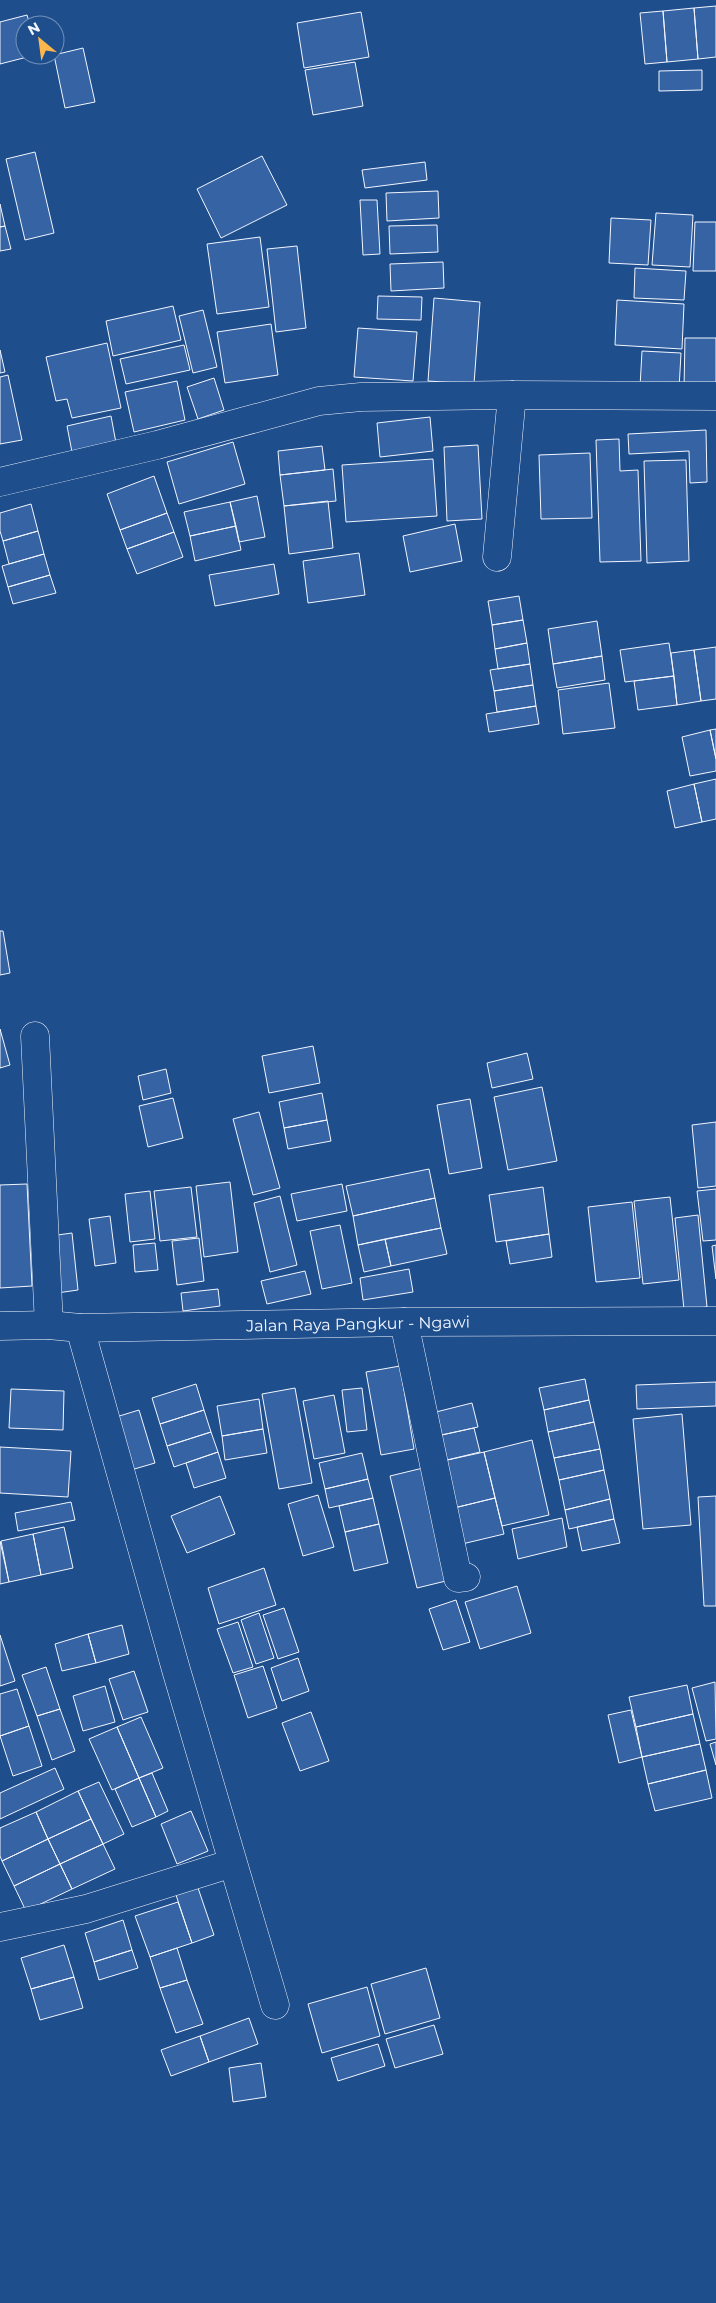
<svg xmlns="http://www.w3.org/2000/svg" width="716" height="2303" font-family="Montserrat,sans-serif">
  <rect width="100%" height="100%" fill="#1f4e8c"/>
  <path fill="#3563a3" stroke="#f2f6ff" d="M716,6V57L698,59L694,8Z
    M694,8L698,59L667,62L663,11Z
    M663,11L667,62L645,64L640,13Z
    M361,12L369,57L304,68L297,23Z
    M27,15L30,25H25V55H35L0,64V22Z
    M83,48L95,102L65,108L54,55Z
    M355,62L363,106L313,115L305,70Z
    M702,70V90L659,91V71Z
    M35,152L54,233L25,240L6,159Z
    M262,156L287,205L221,238L197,189Z
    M425,162L427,180L365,188L362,170Z
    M438,191L439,218L387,221L386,193Z
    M360,200H377L380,254L363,255Z
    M0,204L5,226L0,227Z
    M656,213L693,215L690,267L652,265Z
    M611,218L651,220L648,265L609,263Z
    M695,222H716V271H693Z
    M437,225L438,252L390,254L389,226Z
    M5,226L11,249L0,251V227Z
    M260,237L269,307L217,314L207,244Z
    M297,246L306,328L276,332L267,249Z
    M443,262L444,288L391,291L390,264Z
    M635,268L686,271L684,300L634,298Z
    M378,296L422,297L421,320L377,319Z
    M434,298L480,302L474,384L428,381Z
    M617,300L684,304L682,349L615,345Z
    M173,306L181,340L113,356L106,321Z
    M203,310L217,367L193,373L179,316Z
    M271,324L278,375L225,383L217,332Z
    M358,328L417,332L413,381L354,377Z
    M685,338H716V389H684Z
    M107,343L121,408L72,418L67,399L56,401L46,357Z
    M184,345L190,370L126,384L120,359Z
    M0,350L5,372L0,373Z
    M642,351L681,353L679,389L640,387Z
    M8,375L22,440L0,444V377Z
    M214,378L224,410L198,419L187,387Z
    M177,381L185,420L134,432L125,392Z
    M111,416L116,443L72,452L67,426Z
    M430,417L433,451L380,457L377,423Z
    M706,430L707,482L690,483L689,451L629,454L628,434Z
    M619,439L620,471L638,470L641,561L600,562L596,440Z
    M233,442L245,484L179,504L167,462Z
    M478,445L482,519L447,521L444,447Z
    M322,446L325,470L280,475L278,451Z
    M590,453L592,518L541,519L539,455Z
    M433,459L437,516L346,522L342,465Z
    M686,460L689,561L647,563L644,461Z
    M333,469L336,501L284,506L280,475Z
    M154,476L167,513L120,530L107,494Z
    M257,496L265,537L239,542L230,502Z
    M328,501L333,548L289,554L284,506Z
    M230,502L236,526L190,536L184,512Z
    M31,504L38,531L3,541L0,531V513Z
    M167,513L174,532L127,549L120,530Z
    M455,524L462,561L410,572L403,536Z
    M236,526L241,550L195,561L190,536Z
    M38,531L44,554L9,564L3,541Z
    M174,532L183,557L137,574L127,549Z
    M359,553L365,595L308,603L303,561Z
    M44,554L50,575L8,587L2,566Z
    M274,564L279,594L215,606L209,575Z
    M50,575L56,593L13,604L8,587Z
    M519,596L523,620L492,625L488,601Z
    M523,620L527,643L495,649L492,625Z
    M597,621L602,656L553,664L548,629Z
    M527,643L530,664L498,669L495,649Z
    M669,643L674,676L625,682L620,650Z
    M716,647V699L701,701L694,650Z
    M694,650L701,701L677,705L671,653Z
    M602,656L605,680L557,688L553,664Z
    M530,664L533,685L494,691L490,670Z
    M674,676L677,705L638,710L634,681Z
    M609,683L615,728L563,734L558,690Z
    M533,685L536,706L497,712L494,691Z
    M536,706L539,724L489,732L486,714Z
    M716,729V759L710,730Z
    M710,730L716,759V771L690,776L682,737Z
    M716,779V819L702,822L694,784Z
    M694,784L702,822L675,828L667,791Z
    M0,931H3L10,973L0,975Z
    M0,1029L10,1065L0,1068Z
    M313,1046L320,1083L269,1093L262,1056Z
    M527,1053L533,1079L492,1088L487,1063Z
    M166,1069L171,1093L143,1100L138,1076Z
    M542,1087L557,1161L508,1170L494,1097Z
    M322,1093L327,1120L284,1128L279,1102Z
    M173,1098L183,1138L148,1147L139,1106Z
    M470,1099L482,1168L449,1174L437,1105Z
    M259,1112L280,1188L253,1195L233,1119Z
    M327,1120L331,1141L288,1149L284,1128Z
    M716,1122V1186L698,1188L692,1125Z
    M429,1169L435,1198L353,1216L346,1186Z
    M230,1182L238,1252L204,1257L196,1186Z
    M27,1184L32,1286L0,1288V1185Z
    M342,1184L347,1211L297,1221L291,1194Z
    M191,1187L197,1237L160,1241L154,1191Z
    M543,1187L549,1234L496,1242L489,1195Z
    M716,1189V1240L703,1241L697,1191Z
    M150,1191L155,1239L130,1242L125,1194Z
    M280,1196L297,1265L270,1272L254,1203Z
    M670,1197L679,1280L643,1284L634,1201Z
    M435,1198L441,1228L358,1245L353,1216Z
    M632,1202L640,1278L596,1282L588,1207Z
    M698,1215L707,1307L684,1310L675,1218Z
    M110,1216L116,1263L95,1266L89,1219Z
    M340,1225L352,1283L322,1289L310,1231Z
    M441,1228L447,1254L391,1266L385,1239Z
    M72,1233L78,1290L57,1293L50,1236Z
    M549,1234L552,1257L510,1264L506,1241Z
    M199,1238L204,1281L177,1285L172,1241Z
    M385,1239L391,1266L364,1272L358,1245Z
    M155,1243L158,1270L135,1272L133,1245Z
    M716,1245V1279L712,1246Z
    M409,1269L413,1292L363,1300L360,1278Z
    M305,1271L311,1294L267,1304L261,1281Z
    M218,1289L220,1306L183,1311L181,1293Z
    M400,1366L414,1449L381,1455L366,1372Z
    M585,1379L589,1400L544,1410L539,1388Z
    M716,1382V1406L637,1409L636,1385Z
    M196,1384L204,1410L160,1424L152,1398Z
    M295,1388L312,1483L279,1489L262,1394Z
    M362,1388L367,1430L347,1432L342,1390Z
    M11,1389L64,1391L63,1430L9,1428Z
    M334,1395L345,1453L314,1459L303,1401Z
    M259,1399L263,1429L222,1436L217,1406Z
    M589,1400L594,1422L548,1432L544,1410Z
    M472,1403L478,1427L437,1436L432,1413Z
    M139,1410L155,1463L131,1470L116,1417Z
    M204,1410L211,1432L167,1446L160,1424Z
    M682,1414L691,1525L643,1529L633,1419Z
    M594,1422L600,1449L554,1458L548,1432Z
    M474,1428L480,1452L443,1461L437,1436Z
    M263,1429L267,1453L225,1460L222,1436Z
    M211,1432L218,1452L174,1467L167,1446Z
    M532,1440L549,1515L502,1526L484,1452Z
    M0,1447L71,1451L68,1497L0,1493Z
    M600,1449L604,1470L559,1480L554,1458Z
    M218,1452L226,1478L194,1488L186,1463Z
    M484,1452L495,1498L454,1508L443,1461Z
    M362,1453L368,1479L325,1489L319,1463Z
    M423,1468L450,1580L417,1588L390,1476Z
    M604,1470L610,1499L565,1510L559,1480Z
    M368,1479L373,1498L329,1508L325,1489Z
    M318,1495L334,1547L303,1556L288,1504Z
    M220,1496L235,1534L187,1553L171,1516Z
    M716,1496V1606H704L698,1497Z
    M373,1498L379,1524L345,1532L339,1506Z
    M495,1498L504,1534L462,1544L454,1508Z
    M610,1499L614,1519L569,1529L565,1510Z
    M71,1502L75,1520L18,1531L15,1513Z
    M562,1518L567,1547L518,1559L512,1529Z
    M614,1519L620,1543L582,1551L577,1527Z
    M379,1524L388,1563L354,1571L345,1532Z
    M64,1527L73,1568L41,1575L33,1534Z
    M33,1534L41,1575L9,1582L1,1541Z
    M0,1541L9,1582L0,1584Z
    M264,1568L276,1605L219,1624L208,1588Z
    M517,1586L531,1633L480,1649L465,1602Z
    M456,1600L470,1642L443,1650L429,1609Z
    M284,1608L299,1652L278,1659L263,1615Z
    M259,1613L274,1658L256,1664L241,1620Z
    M238,1622L253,1667L233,1673L217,1629Z
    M122,1625L129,1654L96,1663L88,1634Z
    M88,1634L96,1663L62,1671L55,1644Z
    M0,1635L15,1681L0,1686Z
    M298,1658L309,1691L282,1701L271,1668Z
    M263,1666L277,1708L248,1718L234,1675Z
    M46,1667L60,1709L37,1716L22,1675Z
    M134,1671L148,1712L123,1720L109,1679Z
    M715,1682L716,1739L706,1741L692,1688Z
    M687,1685L693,1714L636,1727L629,1697Z
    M105,1686L115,1722L83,1731L73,1696Z
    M17,1689L29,1726L0,1736V1694Z
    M60,1709L75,1751L52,1760L37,1716Z
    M631,1710L642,1757L619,1763L608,1715Z
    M311,1712L329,1761L300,1771L282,1723Z
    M693,1714L700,1744L642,1757L636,1727Z
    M141,1717L163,1768L139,1778L117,1727Z
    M29,1726L42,1766L13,1776L0,1736Z
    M117,1727L139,1778L112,1790L89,1739Z
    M716,1742V1765L710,1744Z
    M700,1744L706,1770L648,1784L642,1757Z
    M55,1768L64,1789L0,1819V1793Z
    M706,1770L712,1798L655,1811L648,1784Z
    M152,1773L168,1811L156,1817L139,1778Z
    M139,1778L156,1817L132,1827L115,1789Z
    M99,1782L124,1834L103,1844L78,1791Z
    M78,1791L91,1819L48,1839L36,1812Z
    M191,1811L208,1851L177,1864L161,1824Z
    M36,1812L48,1839L2,1861L0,1856V1828Z
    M91,1819L103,1844L60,1864L48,1839Z
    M48,1839L60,1864L14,1886L2,1861Z
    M103,1844L115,1869L72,1889L60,1864Z
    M60,1864L72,1889L26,1911L14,1886Z
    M196,1882L214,1935L192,1943L174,1889Z
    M178,1902L192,1943L150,1957L135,1916Z
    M123,1920L132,1950L94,1962L85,1933Z
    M64,1945L74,1977L31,1989L21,1958Z
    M177,1948L187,1980L160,1988L150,1957Z
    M132,1950L138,1968L99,1980L94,1962Z
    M426,1968L440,2018L385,2034L371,1984Z
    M74,1977L83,2008L40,2020L31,1989Z
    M187,1980L203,2024L176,2033L160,1988Z
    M367,1987L380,2036L322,2053L308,2004Z
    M249,2018L258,2044L209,2062L200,2036Z
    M434,2025L443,2054L395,2068L386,2039Z
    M200,2036L209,2062L171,2076L161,2050Z
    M378,2044L385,2066L338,2081L331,2058Z
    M261,2063L266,2097L233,2102L229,2068Z"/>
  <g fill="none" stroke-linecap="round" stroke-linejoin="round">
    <defs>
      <path id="minor" d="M0,482L157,445L319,401L361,397L512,395L716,396
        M497,557L512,395
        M35,1036L49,1325
        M404,1322L458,1578L466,1577
        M80,1328L177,1673L275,2005
        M0,1927L86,1909L233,1863"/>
      <path id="major" d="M0,1326L49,1325L80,1328L404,1322L716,1321"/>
    </defs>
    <use href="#minor" stroke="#f2f6ff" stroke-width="29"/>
    <use href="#major" stroke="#f2f6ff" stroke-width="29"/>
    <use href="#minor" stroke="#1f4e8c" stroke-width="28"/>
    <use href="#major" stroke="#1f4e8c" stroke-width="28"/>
  </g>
  <g text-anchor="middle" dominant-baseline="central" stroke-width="4" stroke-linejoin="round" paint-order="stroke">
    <g font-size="16" fill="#f2f6ff" stroke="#1f4e8c">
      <text transform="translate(358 1324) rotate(-1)">Jalan Raya Pangkur - Ngawi</text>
    </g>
  </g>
  <g transform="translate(40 40) rotate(331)"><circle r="24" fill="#1f4e8c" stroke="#7391ba"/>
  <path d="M0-4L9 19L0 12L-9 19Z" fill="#ffb74d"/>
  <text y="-8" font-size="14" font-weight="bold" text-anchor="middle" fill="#f2f6ff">N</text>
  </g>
</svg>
